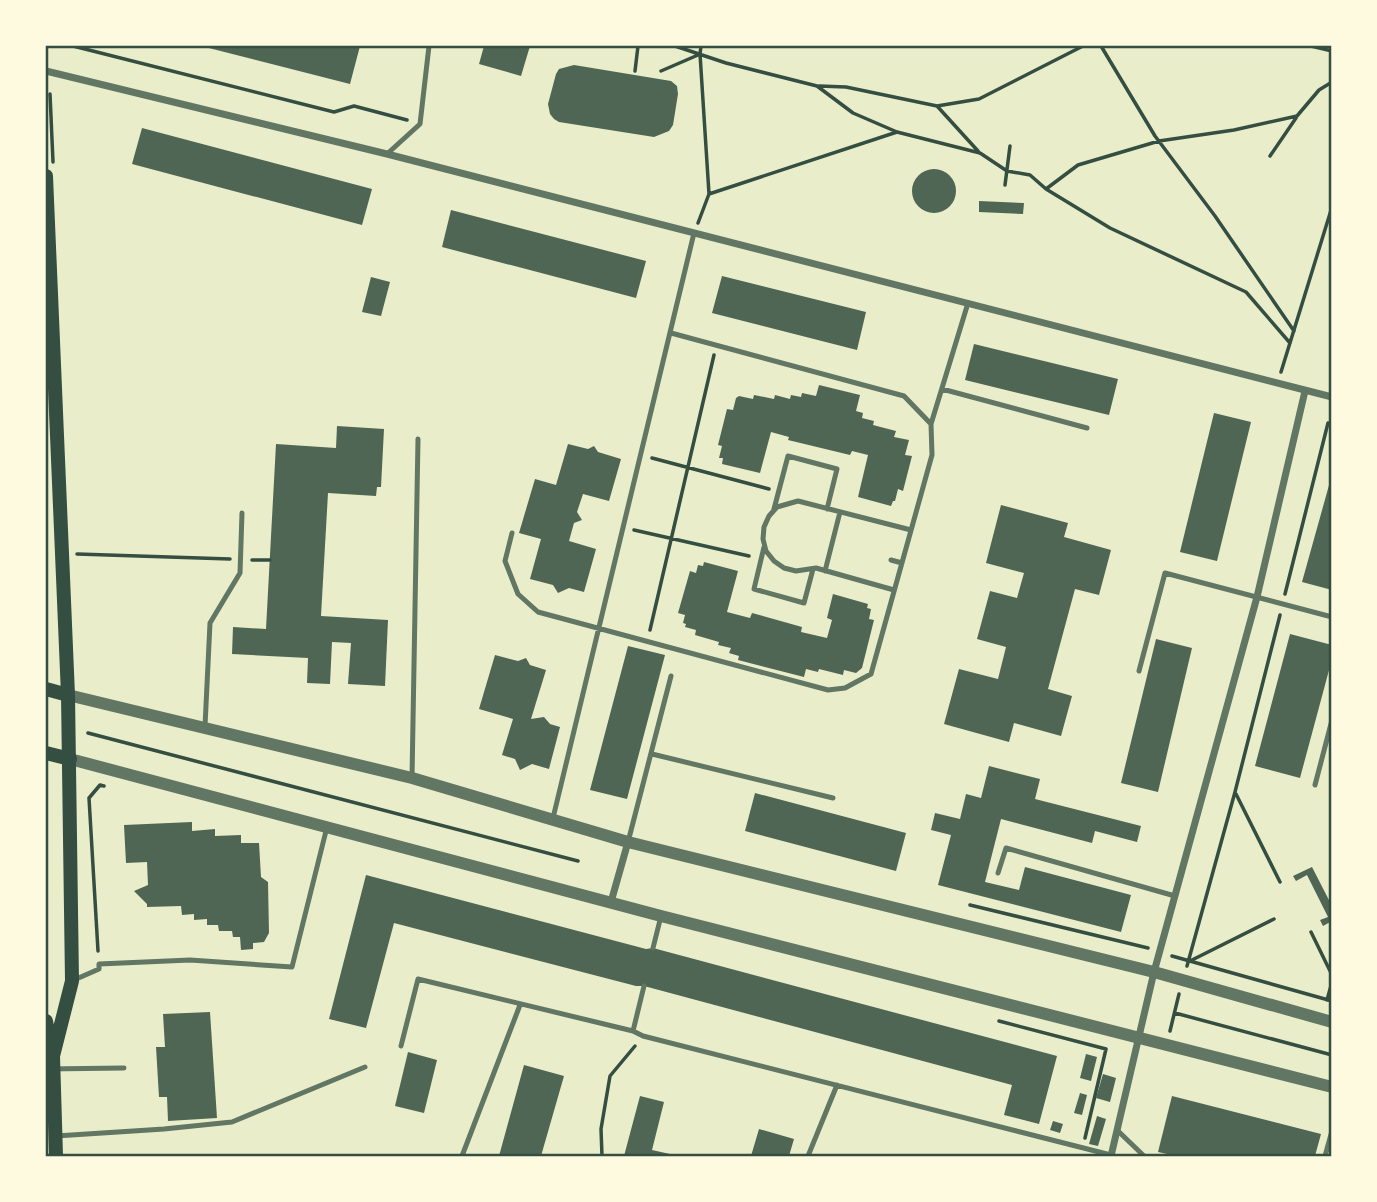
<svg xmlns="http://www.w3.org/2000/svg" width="1377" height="1202" font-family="Ubuntu,sans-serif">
  <rect width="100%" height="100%" fill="#e9edc9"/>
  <path fill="#4f6655" d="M201,46H360L350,84Z
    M484,46H530L521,76L479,64Z
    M574,65L671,81L677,86L678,94L673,125L669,131L654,137L559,122L554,119L550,114L548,104L556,74L559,69Z
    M142,128L372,189L362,225L132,164Z
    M912 191a22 22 0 1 1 44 0a22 22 0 1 1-44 0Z
    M979,201L1024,203L1023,214L979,212Z
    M451,210L646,261L636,298L442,247Z
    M722,276L866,312L857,350L712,313Z
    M371,277L390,282L381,316L362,312Z
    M974,344L1118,379L1109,415L965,380Z
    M819,385L860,395L856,411L863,413L862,418L874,421L873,425L896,431L894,437L909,440L905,455L912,456L903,491L898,489L895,501H893L891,506L858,497L868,455L852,451L850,455L788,440L789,437L771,432L760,473L722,464L723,458H719L722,446L718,445L727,409L733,410L736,398L739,396L753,399L754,395L774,399L775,395L790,399L791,395L801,397L802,393L816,396Z
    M1214,413L1251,422L1217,561L1180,552Z
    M337,426L384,429L381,487H377L376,496L328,493L321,616L388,620L385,686L348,684L351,643L332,642L330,684L307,683L308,658L232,654L233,627L266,629L276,444L336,448Z
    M568,444L588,449L594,446L598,452L621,459L609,501L583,494L577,512L582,520L574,523L569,541L596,549L584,592L569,588L558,593L553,585L530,579L541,539L519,533L535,479L556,485Z
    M1331,478H1332V590L1302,582Z
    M1001,505L1068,523L1064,537L1111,550L1099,595L1075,589L1048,689L1072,696L1061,736L1014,723L1009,742L944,724L959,669L998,679L1006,647L977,639L990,591L1017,598L1024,573L986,563Z
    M704,562L738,571L727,612L750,618L752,613L802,627L801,632L827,638L832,620L827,618L833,594L868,604L867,608L871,609L869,619L874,620L862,668L856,673L844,670L843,675L819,669L818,672L806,669L804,677L738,660L739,656L729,653L731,648L718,645L719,642L695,635L696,630L685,627L686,624L683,623L685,615L678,613L690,571L696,573L698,565L703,566Z
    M1290,634L1332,645V659L1300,778L1255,766Z
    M1156,639L1192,648L1158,792L1121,783Z
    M628,646L665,655L627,799L590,790Z
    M495,655L518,661L526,658L530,665L546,670L531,719L544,717L550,724L560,727L549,769L532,764L520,770L515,759L502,755L513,719L479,709Z
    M989,766L1040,779L1035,799L1141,826L1137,842L1095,831L1092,843L1001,819L985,882L1019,890L1025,867L1131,895L1121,932L938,885L951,835L931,830L935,813L960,819L966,794L981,798Z
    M755,793L906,833L896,871L745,831Z
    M192,822V831L215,829V836L241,835V843H259L261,877L268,882L269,933L264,942L253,943V949L241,950L240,937H233L232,931H219L218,925H207V919L194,920V914L182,915L181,906L147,907V904L134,891L148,885L147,862L126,863L124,825Z
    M1312,867L1332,906V921L1323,926L1320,920L1328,917L1307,875L1296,881L1293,876Z
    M366,875L646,949L653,948L1057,1056L1039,1124L1004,1115L1012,1085L644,986H636L394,923L366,1028L329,1019Z
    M210,1012L217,1118L168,1121L167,1097H159L156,1047H165L163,1014Z
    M408,1052L437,1060L424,1113L395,1106Z
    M1086,1054L1097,1057L1091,1081L1080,1078Z
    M524,1065L564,1076L541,1156H499Z
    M1103,1074L1116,1078L1110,1102L1096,1098Z
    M1080,1093L1087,1095L1082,1115L1074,1113Z
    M640,1096L664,1102L652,1150L670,1154L669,1156H624Z
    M1172,1096L1321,1134L1315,1156H1176L1158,1152Z
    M1097,1116L1106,1119L1098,1146L1089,1144Z
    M1053,1121L1063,1124L1060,1133L1050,1130Z
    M759,1129L794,1139L789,1156H751Z"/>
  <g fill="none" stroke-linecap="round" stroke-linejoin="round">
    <path stroke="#344e41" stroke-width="3.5" d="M73,46L334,112L354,106L407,120
      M675,46L726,63L817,86L853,113L897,132L980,153L1007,171L1030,175L1046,189L1110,228L1246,292L1290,343
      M1101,46L1155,136L1215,216L1294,331
      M1311,46L1332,51
      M635,71L638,46
      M661,71L698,55
      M819,86L846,87L937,106L978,151
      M50,94L53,162
      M937,106L979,99L1083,46
      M1270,156L1296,118
      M1005,185L1010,146
      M1046,189L1078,165L1159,141L1234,130L1297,116L1319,90L1332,82
      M709,194L897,132
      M698,223L709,194L700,54L701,46
      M1281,372L1332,207
      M652,458L769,489
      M634,530L749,556
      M77,554L230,559
      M252,560H270
      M1285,594L1328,423L1332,424
      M650,630L714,355
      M88,733L578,861
      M1236,794L1280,882
      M89,798L100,785L104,786
      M89,798L98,951
      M970,905L1148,948
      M1311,932L1332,975
      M1172,956L1332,1001
      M1190,961L1274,919
      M1187,966L1235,792L1280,615
      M1327,1000L1332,982
      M1175,1013L1332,1055
      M999,1021L1106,1049L1085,1138
      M1170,1031L1179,994
      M602,1156L601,1129L610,1076L635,1046"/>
    <path stroke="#617663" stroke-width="5" d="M387,154L420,124L429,46
      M942,389L1087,428
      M931,424L968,303
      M774,509L788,456L837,469L827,509
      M512,533L505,561L518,594L538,612L828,690L845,688L871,674L932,455L931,424L904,396L671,333
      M764,547L754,589L804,603L813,569
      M891,560L902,563
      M825,571L840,512
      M894,590L816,568L796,571L784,568L774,561L766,551L763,539L764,527L769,516L777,507L798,501L911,530
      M1139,671L1165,573L1332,617
      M205,726L210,623L240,573L242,513
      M652,754L833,798
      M412,778L418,439
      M1315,785L1332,720
      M553,818L694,233
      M628,842L671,676
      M998,873L1006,848L1175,896
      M653,948L661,916
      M74,980L99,969V964L190,960L292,967L327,827
      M633,1031L644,986
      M401,1046L418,979L633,1031L643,1036L1111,1155
      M46,1069L124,1068
      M1117,1130L1144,1156
      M56,1136L164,1129L232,1122L365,1067
      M462,1156L520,1005
      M808,1156L837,1085
      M1325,1156L1332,1131"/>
    <path stroke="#617663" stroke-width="7" d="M46,71L387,154L1332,397
      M611,902L628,842
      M1111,1156L1154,972L1257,597L1305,391"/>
    <path stroke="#617663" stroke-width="12" d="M68,695L412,778L628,842L1154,972L1332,1022
      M70,759L661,916L1332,1087"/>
    <path stroke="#344e41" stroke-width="14" d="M46,176L68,695L72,981L53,1056
      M46,689L68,695
      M46,753L70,759
      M46,1021L53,1056L56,1156"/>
  </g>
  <rect width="1377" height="1202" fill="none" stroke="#fefae0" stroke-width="94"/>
  <rect x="47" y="47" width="1283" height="1108" fill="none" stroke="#344e41" stroke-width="2.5"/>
</svg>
